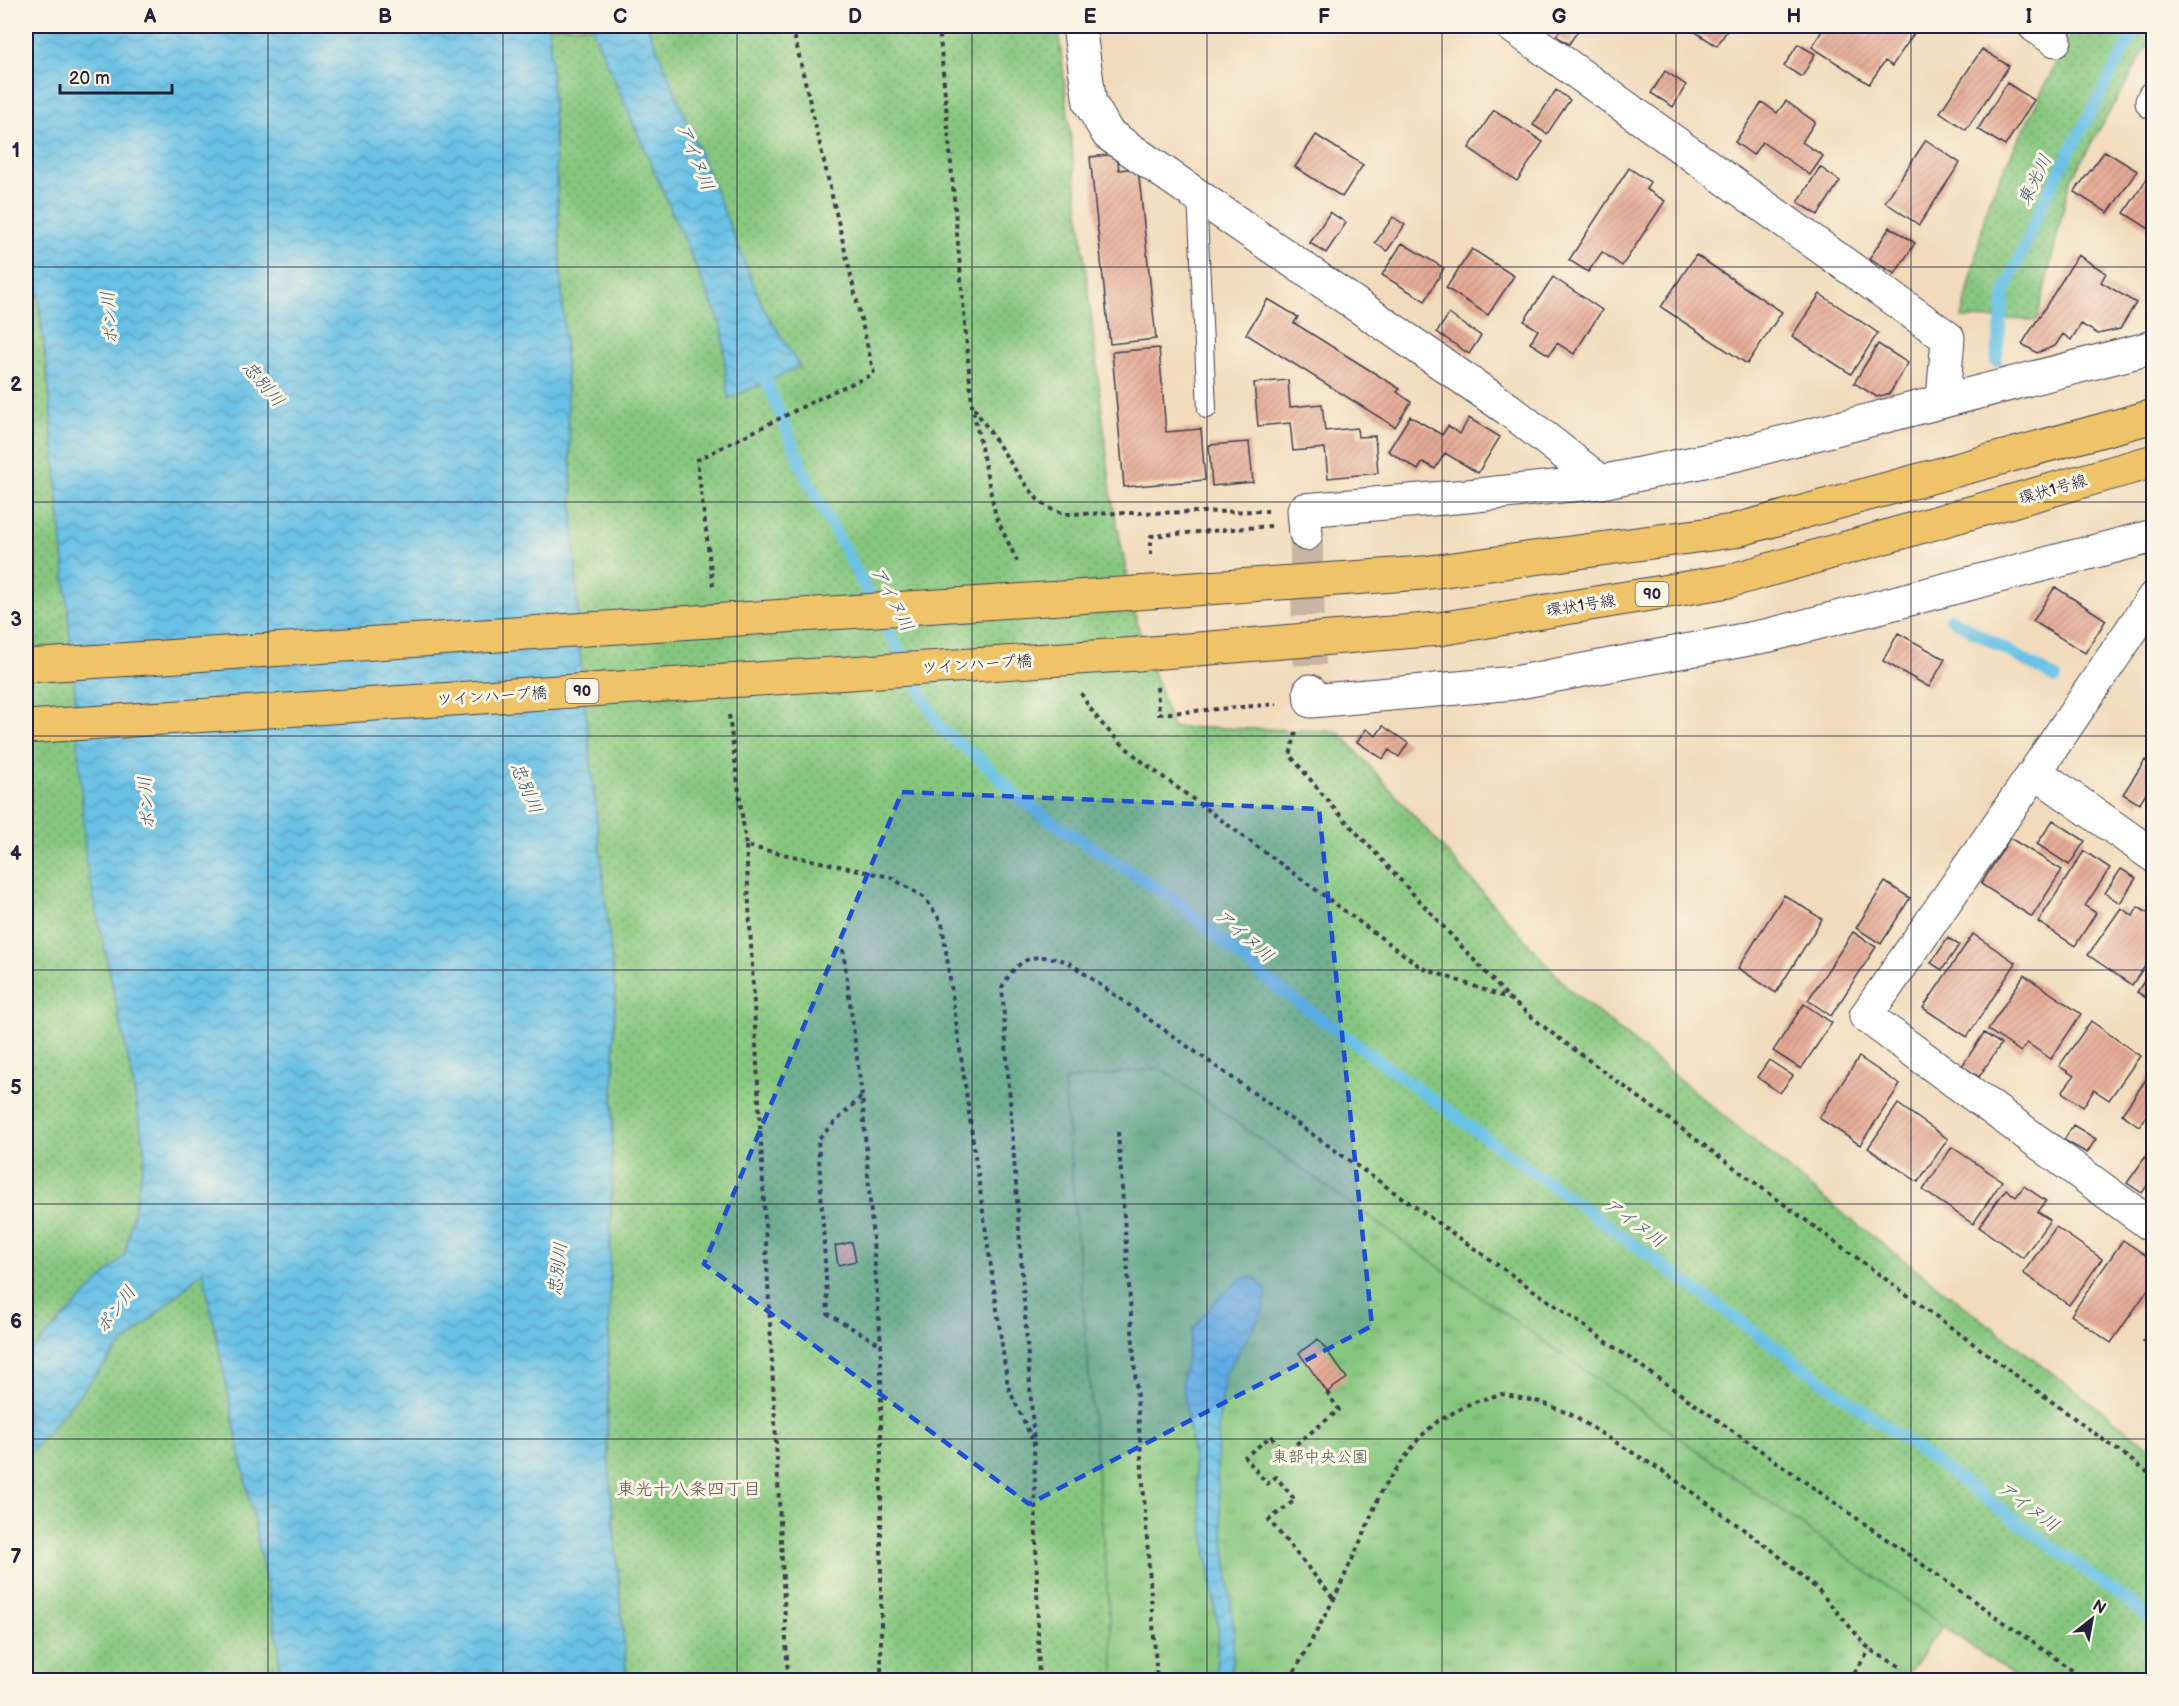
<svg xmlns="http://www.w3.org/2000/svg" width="2179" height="1706" font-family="'Balsamiq Sans','Klee One',sans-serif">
  <defs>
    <pattern id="grass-dots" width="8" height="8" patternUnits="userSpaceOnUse" patternTransform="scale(1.5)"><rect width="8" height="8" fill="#86c77f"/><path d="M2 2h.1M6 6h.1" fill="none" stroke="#6da169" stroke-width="1.8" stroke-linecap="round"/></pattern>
    <pattern id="park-tufts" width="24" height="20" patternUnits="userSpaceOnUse" patternTransform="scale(1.5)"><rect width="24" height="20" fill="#86c77f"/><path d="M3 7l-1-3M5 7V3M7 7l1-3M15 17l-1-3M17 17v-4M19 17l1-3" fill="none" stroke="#6da169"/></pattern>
    <pattern id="water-waves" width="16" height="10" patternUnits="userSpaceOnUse" patternTransform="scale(1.5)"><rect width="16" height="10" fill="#69c1e6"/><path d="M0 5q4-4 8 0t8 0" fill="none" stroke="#569cbc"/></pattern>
    <pattern id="building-hatch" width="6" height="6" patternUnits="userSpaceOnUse" patternTransform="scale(1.5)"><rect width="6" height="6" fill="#e4a994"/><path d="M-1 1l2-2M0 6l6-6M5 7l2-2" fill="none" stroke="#c39180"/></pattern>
  </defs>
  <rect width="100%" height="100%" fill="#fcf5e5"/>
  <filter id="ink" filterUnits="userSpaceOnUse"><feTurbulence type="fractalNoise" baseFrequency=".0167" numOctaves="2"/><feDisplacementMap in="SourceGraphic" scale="12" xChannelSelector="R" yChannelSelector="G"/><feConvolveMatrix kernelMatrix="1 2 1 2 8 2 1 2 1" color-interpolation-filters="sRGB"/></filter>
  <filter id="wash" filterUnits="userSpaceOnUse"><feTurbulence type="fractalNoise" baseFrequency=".008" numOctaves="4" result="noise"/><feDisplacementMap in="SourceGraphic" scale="24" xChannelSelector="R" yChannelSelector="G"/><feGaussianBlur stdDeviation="1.35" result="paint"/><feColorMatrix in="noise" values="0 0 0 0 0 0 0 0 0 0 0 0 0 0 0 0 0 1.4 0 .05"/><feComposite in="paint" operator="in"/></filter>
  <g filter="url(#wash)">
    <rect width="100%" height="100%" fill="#f1dbbc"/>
    <path fill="url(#grass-dots)" stroke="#54745d" stroke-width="1.5" d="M549,26H1058L1112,500L1137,623L1172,727L1338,731L1569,989L1837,1209L2153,1450V1680H2019L1160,1068L1064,1081L1115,1680H624L626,1669L607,1440L615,992L580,656Z
      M2074,26H2153V36L2070,181L2037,320L1962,318L1988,202Z
      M26,190L48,381L321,1680H26Z"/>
    <path fill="url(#park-tufts)" stroke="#54745d" stroke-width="1.5" d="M1160,1068L1943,1626L1903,1680H1115L1064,1081Z"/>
    <path fill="url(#water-waves)" stroke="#467290" stroke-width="1.5" d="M26,26H549L580,656L615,992L607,1440L626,1669L624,1680H279V1646L203,1271L115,1352L26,1458V1356L125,1255L145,1154L131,1073L86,863L75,693L48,381L26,190Z
      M591,26H648L763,307L800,367L728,399L722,327Z
      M1254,1277L1267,1292L1261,1315L1225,1374L1218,1429L1217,1477L1234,1630L1231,1680H1216L1218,1629L1182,1382L1192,1330L1218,1298L1241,1279Z"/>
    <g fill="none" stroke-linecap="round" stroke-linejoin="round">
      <path stroke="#69c1e6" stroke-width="12" d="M1996,361L2005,292L2045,198L2137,26
        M761,368L807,479L940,728L984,763L1017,796L1052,822L1174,899L1267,980L2154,1620
        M1950,618L2056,678"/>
    </g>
    <g id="blocks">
      <path fill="url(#building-hatch)" d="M1563,26H1581L1569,44L1556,36Z
        M1686,26H1730L1717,46Z
        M1825,26H1862L1859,31L1867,36L1874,26H1919L1892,66L1885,61L1869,84L1812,47Z
        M1798,44L1815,54L1802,77L1784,66Z
        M1982,49L2009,66L1966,130L1940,112Z
        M1665,71L1686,85L1673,107L1651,93Z
        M2007,83L2034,100L2005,146L1978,129Z
        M1556,90L1570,100L1547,134L1533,125Z
        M1786,101L1815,122L1802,142L1823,156L1810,175L1762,142L1753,155L1735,142L1762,102L1777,113Z
        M1494,110L1543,142L1517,181L1469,148Z
        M1316,135L1363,165L1342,197L1295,167Z
        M1926,140L1960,163L1919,225L1885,202Z
        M2105,151L2137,171L2108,213L2074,192Z
        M1117,154L1119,170L1138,168L1156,339L1110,344L1090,157Z
        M1820,167L1840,181L1818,215L1798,202Z
        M1629,168L1650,182L1646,189L1665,201L1622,266L1602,252L1588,272L1569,260Z
        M2154,168V232L2124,213Z
        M1330,212L1346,223L1326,253L1310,243Z
        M1393,217L1405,225L1387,251L1375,243Z
        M1890,227L1915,243L1895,274L1869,259Z
        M1402,243L1444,268L1425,301L1382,275Z
        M1472,249L1514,276L1488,315L1446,288Z
        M1696,255L1782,312L1747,364L1661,307Z
        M2078,255L2106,273L2101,282L2136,303L2120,329L2098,334L2081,324L2071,340L2063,334L2055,346L2037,353L2022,344Z
        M1553,277L1602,310L1574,354L1557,343L1549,355L1530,343L1538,330L1524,321Z
        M1820,294L1878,333L1851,374L1792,336Z
        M1268,299L1298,317L1294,323L1400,389L1397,392L1411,402L1395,427L1246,334Z
        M1449,314L1481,336L1469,354L1437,332Z
        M1878,344L1908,363L1890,393L1877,397L1854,383Z
        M1159,348L1166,432L1201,429L1205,480L1124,487L1112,352Z
        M1288,380L1290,407L1322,404L1325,431L1357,428L1358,437L1375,436L1378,473L1328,478L1325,448L1293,451L1290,423L1258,426L1254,383Z
        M1410,416L1442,435L1448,426L1460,434L1469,418L1500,437L1478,473L1445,453L1435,469L1423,462L1418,470L1388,451Z
        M1249,442L1253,482L1212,486L1209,445Z
        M2055,587L2106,620L2085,653L2033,621Z
        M1898,633L1945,659L1929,687L1883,661Z
        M1383,726L1408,743L1399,757L1389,750L1383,759L1357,742L1366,729L1376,736Z
        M2145,760L2154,765V780L2139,804L2123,794Z
        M2053,820L2085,841L2069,865L2037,844Z
        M2010,838L2062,870L2032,917L1981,884Z
        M2084,851L2110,868L2085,906L2096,913L2075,946L2038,922Z
        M2121,869L2136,878L2120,903L2105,893Z
        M1885,882L1910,898L1881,944L1856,928Z
        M1784,895L1822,919L1776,993L1738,968Z
        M2138,907L2154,917V953L2132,985L2088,955L2121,908L2133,916Z
        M1853,932L1876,947L1831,1016L1808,1000Z
        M1973,934L2016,963L1967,1037L1923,1008Z
        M1948,938L1959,945L1942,970L1931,963Z
        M2154,966V1003L2137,992Z
        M2024,975L2081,1014L2051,1059L2027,1043L2021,1052L1988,1030Z
        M1804,1004L1832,1023L1801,1069L1773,1051Z
        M2091,1021L2140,1056L2109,1100L2094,1090L2083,1107L2062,1092L2074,1076L2059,1066Z
        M1984,1033L2001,1044L1979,1077L1962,1066Z
        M1859,1057L1900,1085L1860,1145L1819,1118Z
        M1769,1060L1793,1076L1780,1093L1757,1077Z
        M2154,1068V1116L2148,1113L2139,1126L2122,1114Z
        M1898,1104L1948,1139L1918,1182L1868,1148Z
        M2073,1125L2096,1139L2087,1153L2064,1140Z
        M1952,1147L2002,1181L1973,1224L1923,1190Z
        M2151,1149L2154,1150V1176L2142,1193L2127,1183Z
        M2024,1186L2046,1201L2038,1212L2050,1220L2023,1258L1979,1227L2006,1189L2016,1197Z
        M2056,1227L2102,1259L2069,1305L2023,1273Z
        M2123,1240L2154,1261V1281L2111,1343L2071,1315Z
        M852,1242L856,1261L838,1265L835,1246Z
        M2154,1325V1348L2143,1341Z
        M1318,1339L1347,1378L1327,1392L1299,1353Z"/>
    </g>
  </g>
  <g filter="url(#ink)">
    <use href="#blocks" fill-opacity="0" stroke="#413e4e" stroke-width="1.5"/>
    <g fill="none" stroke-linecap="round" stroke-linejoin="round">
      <path stroke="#c8b6a2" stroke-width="33" stroke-dasharray="33 16" stroke-linecap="butt" d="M1306,534L1310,691"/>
      <defs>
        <path id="service" d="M1197,195L1207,409"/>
        <path id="minor" d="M1079,26L1090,103L1108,134L1508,409L1601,482
          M1512,26L1948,338L1944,387L1956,398
          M2035,26L2055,40
          M2154,97L2152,102L2154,103
          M1306,534L1304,510L1467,496L1601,482L1738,454L2154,347
          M2154,597L2035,772L1866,1016L2154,1227
          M1310,691L1311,701L1514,683L1770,635L2154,536
          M2035,772L2154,856"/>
        <path id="primary" d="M1136,593L1423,573L1733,531L2154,416
          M1138,654L1439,629L1729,581L2154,461"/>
      </defs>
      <use href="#service" stroke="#413e4e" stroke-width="20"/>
      <use href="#minor" stroke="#413e4e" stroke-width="35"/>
      <use href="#primary" stroke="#413e4e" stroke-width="35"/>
      <path stroke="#413e4e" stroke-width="4" stroke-dasharray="4.5 4.5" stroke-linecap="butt" d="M939,26L972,405L996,517L1019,565
        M974,408L1018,474L1038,500L1051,509L1065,514L1268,511
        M1151,555V536L1271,526
        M713,586L697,460L832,392L874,374L792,26
        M1157,687L1159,714L1277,704
        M1081,693C1096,722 1119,742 1144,763L1422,968L1510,999
        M729,715L746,846L890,877L925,898L942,923L1008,1387L1032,1439
        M1296,732L1290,755L1333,807L1510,999L1549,1031L2154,1477
        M746,846L788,1680
        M843,949L862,1096L881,1345V1680
        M861,1097L818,1139L828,1314L881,1345
        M1118,1132L1157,1680
        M1327,1392L1339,1410L1285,1453L1271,1436L1245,1457L1267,1484L1276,1477L1295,1500L1269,1520L1334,1599
        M1039,1680L1034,1443L1002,987C1019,956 1035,952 1068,962L2086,1680
        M1290,1680L1334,1599L1362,1538L1382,1489L1420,1437L1438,1421L1471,1403L1501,1394L1540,1402L1570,1414L1664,1472L1772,1550L1819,1591L1870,1650L1901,1667
        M1849,1680L1870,1650"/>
      <use href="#service" stroke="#fff" stroke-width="18"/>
      <use href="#minor" stroke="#fff" stroke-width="33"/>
      <use href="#primary" stroke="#efc469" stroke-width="33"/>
      <defs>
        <path id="primary-bridge" d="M26,666L1136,593
          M26,727L1138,654"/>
      </defs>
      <use href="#primary-bridge" stroke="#413e4e" stroke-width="35" stroke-linecap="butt"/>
      <use href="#primary-bridge" stroke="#efc469" stroke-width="33"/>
    </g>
  </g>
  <path fill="#1d4ed8" fill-opacity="0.2" stroke="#1d4ed8" stroke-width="4.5" stroke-dasharray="12 8" stroke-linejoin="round" d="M902,792L1319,809L1372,1326L1029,1504L704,1264Z"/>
  <path fill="none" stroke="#22223b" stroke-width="1.5" stroke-opacity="0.55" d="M268,26V1680M503,26V1680M737,26V1680M972,26V1680M1207,26V1680M1442,26V1680M1676,26V1680M1911,26V1680M26,267H2154M26,502H2154M26,736H2154M26,970H2154M26,1204H2154M26,1439H2154"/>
  <g text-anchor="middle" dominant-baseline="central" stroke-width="6" stroke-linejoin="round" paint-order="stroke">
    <g fill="#fcf5e5" stroke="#63616e" stroke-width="1.5">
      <rect x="1635.5" y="582" width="33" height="24" rx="4.5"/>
      <rect x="565.5" y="679" width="33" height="24" rx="4.5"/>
    </g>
    <g font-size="15" font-weight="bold" fill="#22223b">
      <text x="1652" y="594">90</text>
      <text x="582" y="691">90</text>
    </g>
    <g font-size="16" fill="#22223b" stroke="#fcf5e5">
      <text transform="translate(2053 490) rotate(-16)">環状1号線</text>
      <text transform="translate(1581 606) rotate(-9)">環状1号線</text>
      <text transform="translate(977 665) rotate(-4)">ツインハープ橋</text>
      <text transform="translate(492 697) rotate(-4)">ツインハープ橋</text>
    </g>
    <g font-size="16" fill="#455c53" stroke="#fcf5e5">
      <text x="1320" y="1457">東部中央公園</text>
    </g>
    <g font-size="18" font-style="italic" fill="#3b5a77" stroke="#fcf5e5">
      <text transform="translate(695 157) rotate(68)">アイヌ川</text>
      <text transform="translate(2035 180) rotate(-64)">東光川</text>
      <text transform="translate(110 318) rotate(-94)">ポン川</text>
      <text transform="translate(263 384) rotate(49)">忠別川</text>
      <text transform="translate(892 599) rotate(62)">アイヌ川</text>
      <text transform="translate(526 788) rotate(67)">忠別川</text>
      <text transform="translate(147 803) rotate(-94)">ポン川</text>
      <text transform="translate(1244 936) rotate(41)">アイヌ川</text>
      <text transform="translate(1634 1223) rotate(36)">アイヌ川</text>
      <text transform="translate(558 1269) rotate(-83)">忠別川</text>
      <text transform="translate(116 1310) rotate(-53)">ポン川</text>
      <text transform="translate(2028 1507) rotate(36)">アイヌ川</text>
    </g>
    <g font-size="18" fill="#66515a" stroke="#fcf5e5">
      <text x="689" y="1489">東光十八条四丁目</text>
    </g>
  </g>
  <rect width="2179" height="1706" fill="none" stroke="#fcf5e5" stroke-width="66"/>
  <g transform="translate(2092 1619) rotate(31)" stroke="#fcf5e5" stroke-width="4.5" paint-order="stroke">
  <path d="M0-4.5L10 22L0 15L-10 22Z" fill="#22223b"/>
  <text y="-9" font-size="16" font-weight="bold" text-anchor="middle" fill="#22223b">N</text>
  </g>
  <path d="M60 84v9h112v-9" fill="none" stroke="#22223b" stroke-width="3"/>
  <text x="69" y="84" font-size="18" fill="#22223b" stroke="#fcf5e5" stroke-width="4.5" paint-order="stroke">20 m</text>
  <rect x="33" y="33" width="2113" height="1640" fill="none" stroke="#22223b" stroke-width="2"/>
  <g font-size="20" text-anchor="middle" font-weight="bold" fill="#22223b">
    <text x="150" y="23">A</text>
    <text x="385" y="23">B</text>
    <text x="620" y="23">C</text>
    <text x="855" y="23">D</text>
    <text x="1090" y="23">E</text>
    <text x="1324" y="23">F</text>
    <text x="1559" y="23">G</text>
    <text x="1794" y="23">H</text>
    <text x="2029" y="23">I</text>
    <text x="16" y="157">1</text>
    <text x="16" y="391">2</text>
    <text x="16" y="626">3</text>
    <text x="16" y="860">4</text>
    <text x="16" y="1094">5</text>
    <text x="16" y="1328">6</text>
    <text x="16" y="1563">7</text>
  </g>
</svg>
